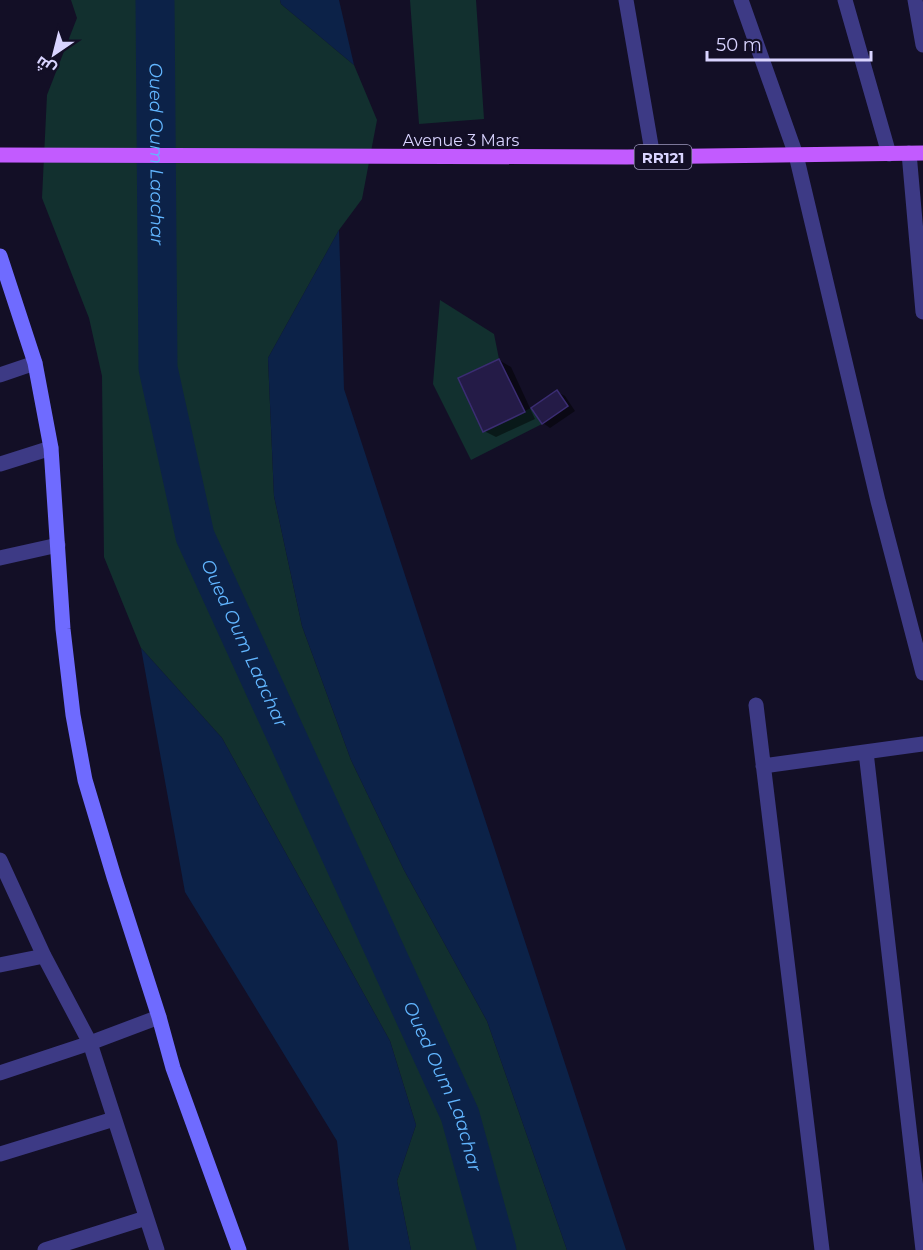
<svg xmlns="http://www.w3.org/2000/svg" width="923" height="1250" font-family="Montserrat,Cairo,sans-serif">
  <rect width="100%" height="100%" fill="#130f26"/>
  <path fill="#12302f" d="M71,0H280L281,4L354,65L377,120L362,199L339,230L268,358L274,496L302,626L351,760L404,870L487,1021L567,1250H411L397,1181L416,1125L390,1041L222,738L141,648L104,557L102,376L89,318L42,198L47,95L77,18Z
    M410,0H476L484,119L419,124Z
    M440,300L494,334L499,359L458,378L483,431L531,408L542,424L471,460L433,384Z"/>
  <path fill="#0c2248" d="M280,0H339L354,65L281,4Z
    M339,230L344,389L626,1250H567L487,1021L404,870L351,760L302,626L274,496L268,358Z
    M141,648L222,738L390,1041L416,1125L397,1181L411,1250H349L337,1141L185,892Z"/>
  <path fill="#0007" d="M499,360L511,367L535,419L496,437L484,431Z
    M557,392L565,396L575,411L550,428L543,423Z"/>
  <g fill="none" stroke-linecap="round" stroke-linejoin="round">
    <path stroke="#0c2248" stroke-width="39" id="s1" d="M155,0L158,368L195,536L460,1115L497,1250"/>
  </g>
  <path fill="#241b47" stroke="#3b2d73" stroke-width="1.5" d="M499,359L525,412L483,432L458,378Z
    M557,390L568,406L542,424L531,408Z"/>
  <g fill="none" stroke-linecap="round" stroke-linejoin="round">
    <path stroke="#3d3a85" stroke-width="15" d="M626,0L653,157
      M741,0L796,155L878,501L923,673
      M845,0L889,154
      M915,0L923,45
      M909,153L923,312
      M0,375L35,363
      M0,464L51,448
      M0,558L58,545
      M756,705L822,1250
      M866,752L923,1250
      M763,766L923,744
      M0,860L44,956L90,1043L157,1250
      M0,965L44,956
      M0,1073L90,1043L159,1017
      M0,1154L114,1119
      M45,1250L146,1218"/>
    <path stroke="#6f6bff" stroke-width="15" d="M0,256L35,363L51,448L63,629L73,715L85,780L114,877L159,1017L173,1068L239,1250"/>
    <path stroke="#c25bff" stroke-width="15" d="M0,155L627,157L923,153"/>
  </g>
  <g text-anchor="middle" dominant-baseline="central" stroke-width="4.5" stroke-linejoin="round" paint-order="stroke">
    <rect fill="#130f26" stroke="#9e99be" stroke-width="1.5" x="634.5" y="145" width="57" height="24" rx="4.5"/>
    <g font-size="15" font-weight="bold" fill="#d9d4ff">
      <text x="663" y="157">RR121</text>
    </g>
    <g font-size="16" fill="#d9d4ff" stroke="#130f26">
      <text x="461" y="140">Avenue 3 Mars</text>
    </g>
    <g font-size="18" font-style="italic" fill="#62b6ff" stroke="#130f26">
      <text stroke="none"><textPath href="#s1" startOffset="154">Oued Oum Laachar</textPath></text>
      <text stroke="none"><textPath href="#s1" startOffset="658">Oued Oum Laachar</textPath></text>
      <text stroke="none"><textPath href="#s1" startOffset="1144">Oued Oum Laachar</textPath></text>
    </g>
  </g>
  <g transform="translate(54 54) rotate(215)" stroke="#130f26" stroke-width="4.5" paint-order="stroke">
  <path d="M0-4.5L10 22L0 15L-10 22Z" fill="#d9d4ff"/>
  <text y="-9" font-size="16" font-weight="bold" text-anchor="middle" fill="#d9d4ff">ش</text>
  </g>
  <path d="M707 51v9h164v-9" fill="none" stroke="#d9d4ff" stroke-width="3"/>
  <text x="716" y="51" font-size="18" fill="#d9d4ff" stroke="#130f26" stroke-width="4.5" paint-order="stroke">50 m</text>
</svg>
